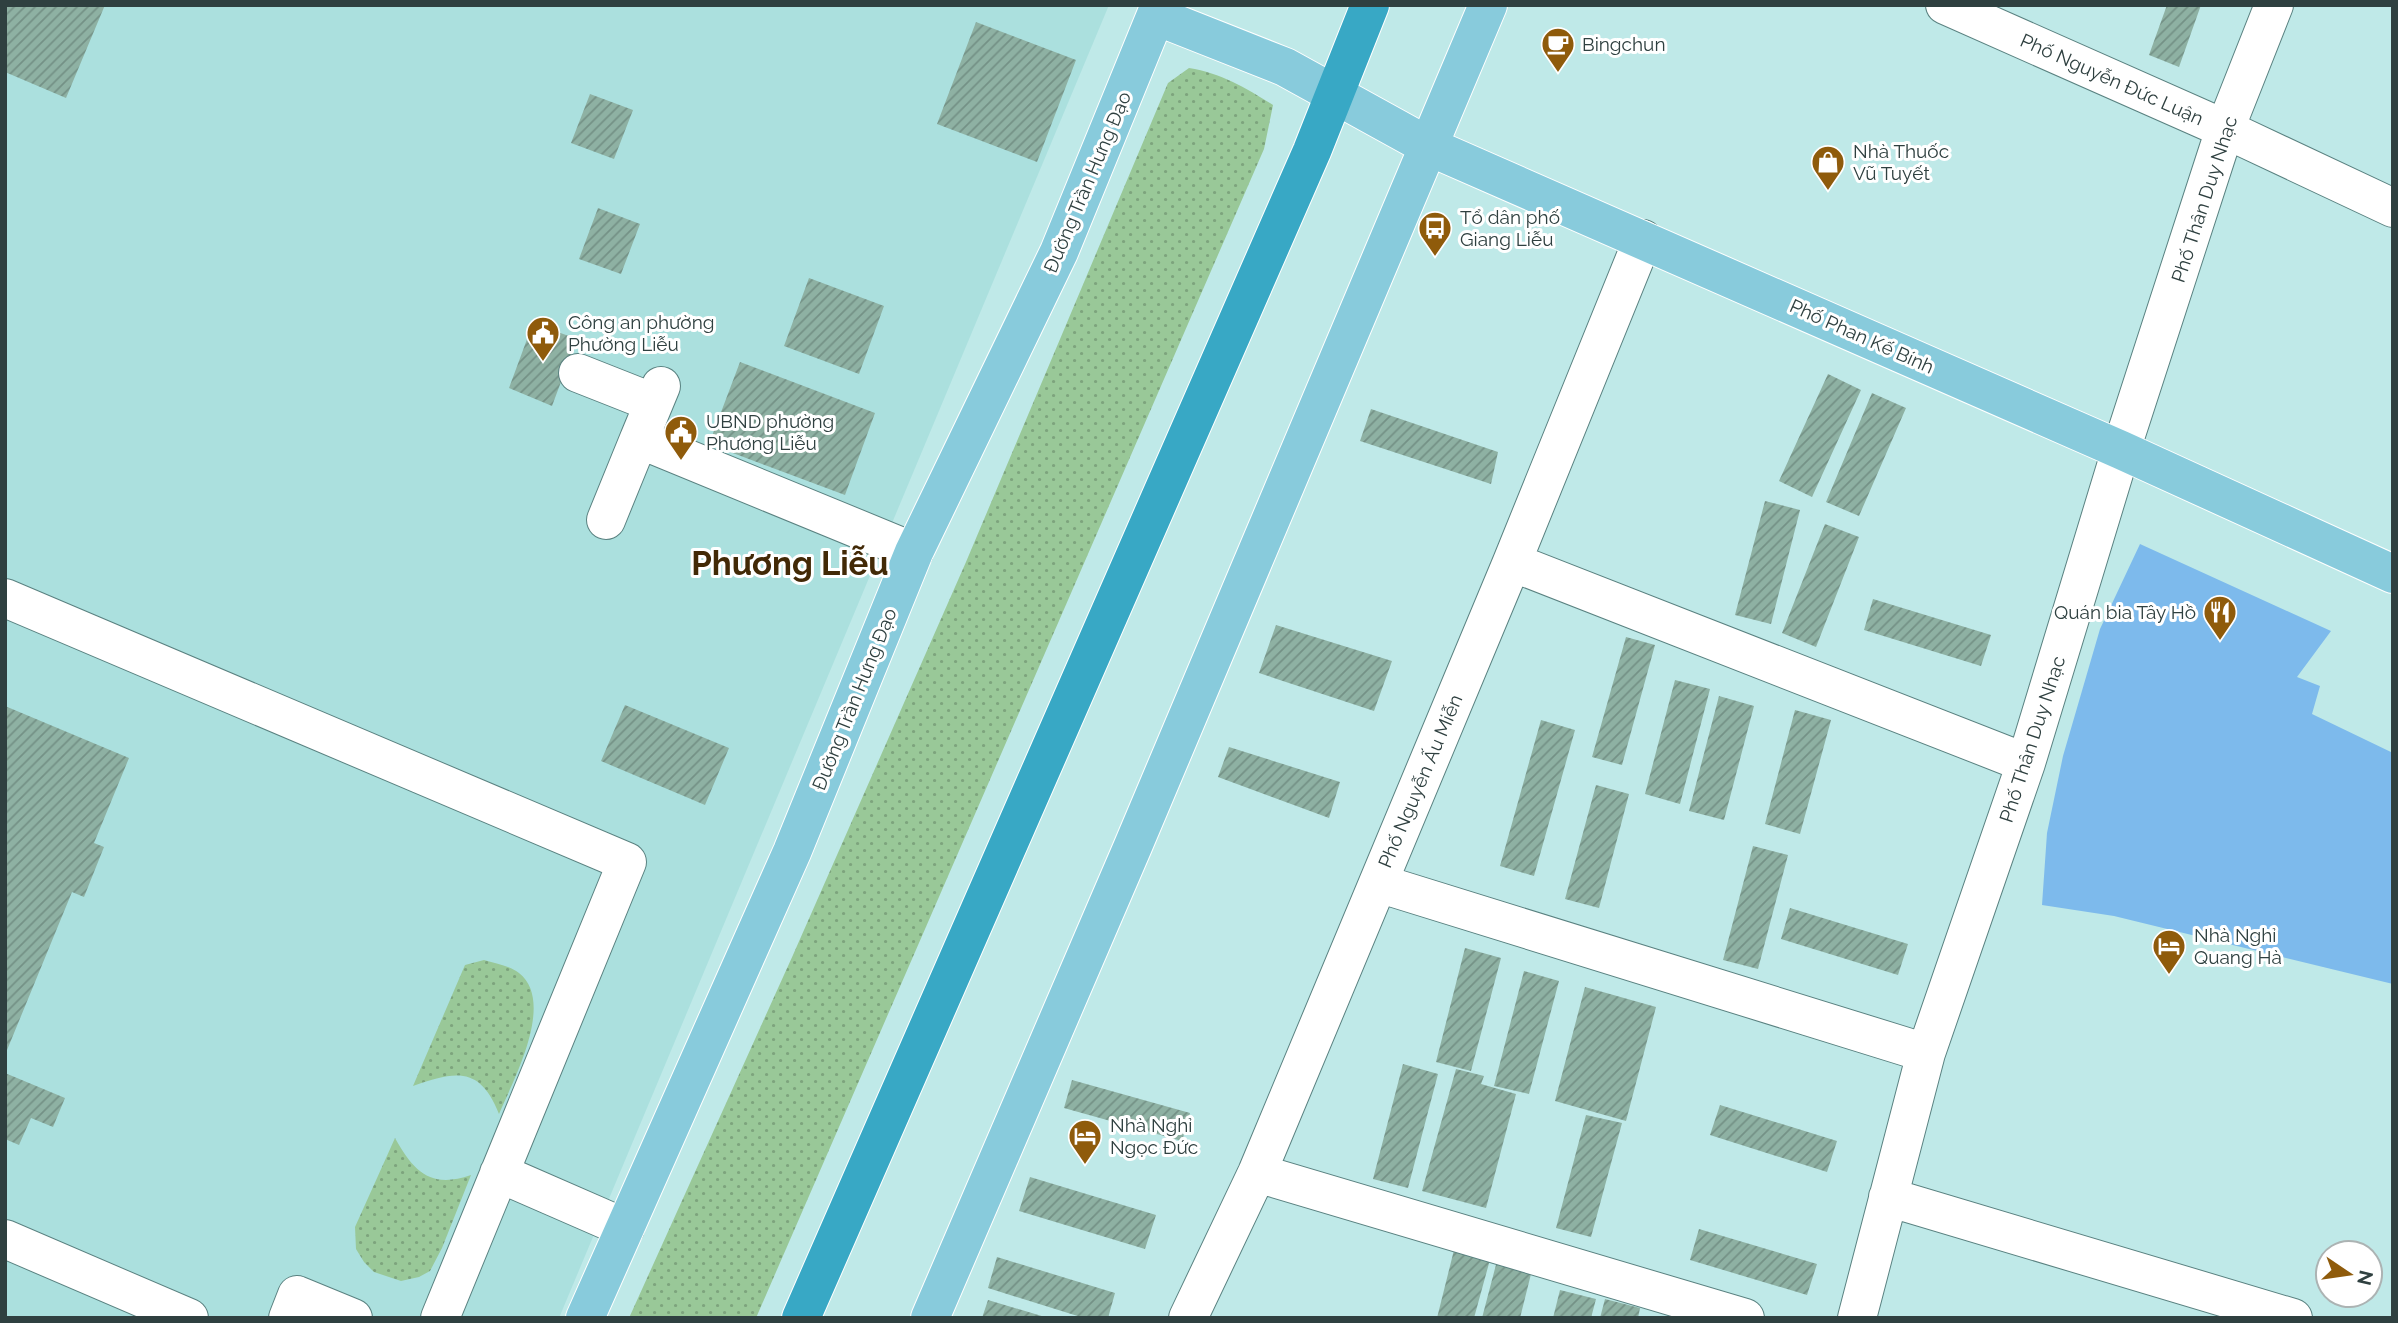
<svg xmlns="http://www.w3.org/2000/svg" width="2398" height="1323" font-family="Raleway,sans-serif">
  <defs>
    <pattern id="grass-dots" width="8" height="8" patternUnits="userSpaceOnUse" patternTransform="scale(1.75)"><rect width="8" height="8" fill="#99c898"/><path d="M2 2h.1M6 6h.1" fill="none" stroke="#7da47d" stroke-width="1.8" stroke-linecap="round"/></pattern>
    <pattern id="building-hatch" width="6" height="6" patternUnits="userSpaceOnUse" patternTransform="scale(1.75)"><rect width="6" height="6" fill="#8eb1a3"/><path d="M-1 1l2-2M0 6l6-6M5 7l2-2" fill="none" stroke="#749186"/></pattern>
  </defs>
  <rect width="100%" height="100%" fill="#bfe9e8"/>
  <path fill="#abe0de" d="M5,5H1109L559,1318H5Z"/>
  <path fill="url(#grass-dots)" d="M1189,68C1221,73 1246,88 1273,105L1264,149L756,1318H629L793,955L966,562L1168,83Z
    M484,960C495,963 510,966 519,973C556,1002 513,1081 499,1114C480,1066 456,1071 413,1086L465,965Z
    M395,1138C414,1172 431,1189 471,1175L442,1248L430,1271L419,1277L401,1281L374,1272L364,1262L356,1249L355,1227Z"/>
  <path fill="#7dbaec" d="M2140,544L2331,631L2297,677L2320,686L2312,714L2393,753V984L2114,916L2042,905L2047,833L2063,756L2100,629Z"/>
  <path fill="url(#building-hatch)" d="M5,5H105L66,98L5,72Z
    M2167,5H2201L2179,67L2149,55Z
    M976,22L1076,60L1037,162L937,124Z
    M590,94L633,110L614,159L571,143Z
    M598,208L640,224L621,274L579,259Z
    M809,278L884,306L859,374L784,346Z
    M533,323L577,339L552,406L509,388Z
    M740,362L875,413L845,495L709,444Z
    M1828,374L1861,390L1812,497L1779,481Z
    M1872,393L1906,408L1859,516L1826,502Z
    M1371,409L1498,452L1491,484L1360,441Z
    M1765,501L1800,510L1771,624L1735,615Z
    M1825,524L1859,537L1816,647L1782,633Z
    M1873,599L1991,635L1981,666L1864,630Z
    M1276,625L1392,661L1374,711L1259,673Z
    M1626,637L1655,645L1622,765L1592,757Z
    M1675,680L1710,689L1680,804L1645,794Z
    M1719,696L1754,706L1724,820L1689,811Z
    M625,705L729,748L705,805L601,761Z
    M5,706L129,758L94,843L104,847L84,897L72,892L5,1055Z
    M1795,710L1831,720L1800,834L1765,824Z
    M1541,720L1575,730L1534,876L1500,866Z
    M1229,747L1340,782L1329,818L1218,777Z
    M1596,785L1629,794L1599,908L1565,899Z
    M1753,846L1788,855L1758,969L1723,960Z
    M1790,908L1908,944L1898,975L1781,939Z
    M1465,948L1501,958L1471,1071L1436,1062Z
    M1524,971L1559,981L1529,1094L1494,1086Z
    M1585,987L1656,1007L1626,1121L1555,1101Z
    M1403,1064L1438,1074L1408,1188L1373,1179Z
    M1456,1069L1484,1076L1481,1084L1516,1094L1486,1208L1422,1191Z
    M5,1073L65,1098L53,1127L31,1118L19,1145L5,1139Z
    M1072,1080L1190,1113L1182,1141L1064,1108Z
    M1720,1105L1837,1141L1827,1172L1710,1135Z
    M1586,1115L1622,1123L1591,1237L1556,1228Z
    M1030,1177L1156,1215L1145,1249L1019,1211Z
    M1699,1229L1817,1264L1807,1295L1690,1260Z
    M1455,1246L1491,1256L1474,1318H1437Z
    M997,1257L1115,1293L1108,1318H1084L988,1288Z
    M1498,1257L1533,1266L1520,1318H1482Z
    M1560,1290L1596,1299L1591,1318H1553Z
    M1605,1299L1640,1308L1638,1318H1600Z
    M988,1300L1045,1317V1318H982Z"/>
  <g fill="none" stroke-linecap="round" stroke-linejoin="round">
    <defs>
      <path id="minor" d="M1945,5L2225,129L2393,208
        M578,373L654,403
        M661,386L639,439L914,552
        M606,520L639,439
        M1512,562L2026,763
        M5,598L627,862L440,1318
        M1378,883L1926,1053
        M499,1173L625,1228
        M1257,1173L1745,1318
        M1888,1197L2293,1318
        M5,1239L189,1318
        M288,1318L297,1295L353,1318
        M1188,1318L1257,1173L1512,562L1643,239
        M1857,1318L1926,1053L2026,763L2121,450L2225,129L2274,5"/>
      <path id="major" d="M1156,16L1285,67L1430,147L2121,450L2393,574
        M585,1318L792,852L914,552L1059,252L1160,5
        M930,1318L1133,846L1488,5"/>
      <path id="highway" d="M801,1318L1312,151L1370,5"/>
    </defs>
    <use href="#minor" stroke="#5a8281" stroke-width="40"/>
    <use href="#major" stroke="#fff" stroke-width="40"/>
    <use href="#highway" stroke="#fff" stroke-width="40"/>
    <use href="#minor" stroke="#fff" stroke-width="38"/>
    <use href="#major" stroke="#88cbdc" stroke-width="38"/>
    <use href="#highway" stroke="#38a8c5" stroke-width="38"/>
  </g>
  <defs>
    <symbol id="cafe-pin" viewBox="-11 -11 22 30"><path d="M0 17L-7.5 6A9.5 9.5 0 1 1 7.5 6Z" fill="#8f5b0b" stroke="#fff"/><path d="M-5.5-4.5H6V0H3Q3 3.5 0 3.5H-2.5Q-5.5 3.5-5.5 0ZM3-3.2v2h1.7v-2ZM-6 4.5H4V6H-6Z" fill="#fff"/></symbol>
    <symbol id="shop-pin" viewBox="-11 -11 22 30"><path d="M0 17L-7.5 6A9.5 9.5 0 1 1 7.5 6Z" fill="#8f5b0b" stroke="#fff"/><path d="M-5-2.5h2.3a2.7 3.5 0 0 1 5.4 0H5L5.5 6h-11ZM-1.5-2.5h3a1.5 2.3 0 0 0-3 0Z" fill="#fff"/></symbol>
    <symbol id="bus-pin" viewBox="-11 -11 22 30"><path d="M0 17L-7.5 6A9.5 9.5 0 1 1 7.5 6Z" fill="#8f5b0b" stroke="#fff"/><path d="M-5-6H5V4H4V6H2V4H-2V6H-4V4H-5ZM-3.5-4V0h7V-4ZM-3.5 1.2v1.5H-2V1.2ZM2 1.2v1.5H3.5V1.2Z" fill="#fff"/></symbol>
    <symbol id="civic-pin" viewBox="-11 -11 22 30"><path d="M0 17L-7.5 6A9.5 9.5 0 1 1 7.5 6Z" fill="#8f5b0b" stroke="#fff"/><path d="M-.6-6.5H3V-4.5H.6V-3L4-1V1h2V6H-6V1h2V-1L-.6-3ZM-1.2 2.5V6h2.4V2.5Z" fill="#fff"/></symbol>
    <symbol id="restaurant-pin" viewBox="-11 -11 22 30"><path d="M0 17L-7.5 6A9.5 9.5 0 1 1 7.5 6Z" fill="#8f5b0b" stroke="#fff"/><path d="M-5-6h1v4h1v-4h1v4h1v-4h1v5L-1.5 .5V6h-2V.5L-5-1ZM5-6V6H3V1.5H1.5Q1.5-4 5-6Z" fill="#fff"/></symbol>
    <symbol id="hotel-pin" viewBox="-11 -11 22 30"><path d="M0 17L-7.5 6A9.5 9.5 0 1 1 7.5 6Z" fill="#8f5b0b" stroke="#fff"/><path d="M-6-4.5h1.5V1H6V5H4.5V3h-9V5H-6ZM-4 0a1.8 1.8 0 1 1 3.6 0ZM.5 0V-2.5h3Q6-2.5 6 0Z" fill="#fff"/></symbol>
  </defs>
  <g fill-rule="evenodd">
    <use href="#cafe-pin" x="1539" y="25" width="38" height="52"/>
    <use href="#shop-pin" x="1809" y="143" width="38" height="52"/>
    <use href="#bus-pin" x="1416" y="209" width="38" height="52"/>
    <use href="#civic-pin" x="524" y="314" width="38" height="52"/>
    <use href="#civic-pin" x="662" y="413" width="38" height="52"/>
    <use href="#restaurant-pin" x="2201" y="593" width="38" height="52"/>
    <use href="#hotel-pin" x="2150" y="927" width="38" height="52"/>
    <use href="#hotel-pin" x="1066" y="1117" width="38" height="52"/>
  </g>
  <g text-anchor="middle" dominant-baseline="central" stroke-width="6" stroke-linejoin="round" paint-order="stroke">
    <g font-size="19" fill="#2f4040" stroke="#fff" text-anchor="start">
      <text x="1582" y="44">Bingchun</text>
      <text x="1853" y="151">Nhà Thuốc<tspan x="1853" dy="22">Vũ Tuyết</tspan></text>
      <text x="1460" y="217">Tổ dân phố<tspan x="1460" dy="22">Giang Liễu</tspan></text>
      <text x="568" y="322">Công an phường<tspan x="568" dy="22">Phường Liễu</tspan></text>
      <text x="706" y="421">UBND phường<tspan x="706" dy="22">Phương Liễu</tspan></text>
      <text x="2196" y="612" text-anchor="end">Quán bia Tây Hồ</text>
      <text x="2194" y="935">Nhà Nghỉ<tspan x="2194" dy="22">Quang Hà</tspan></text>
      <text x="1110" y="1125">Nhà Nghỉ<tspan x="1110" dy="22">Ngọc Đức</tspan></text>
    </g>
    <g font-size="19" fill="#2f4040" stroke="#fff">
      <text transform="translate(2112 79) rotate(24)">Phố Nguyễn Đức Luận</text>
      <text transform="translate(1087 182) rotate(-67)">Đường Trần Hưng Đạo</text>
      <text transform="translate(2204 199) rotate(-72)">Phố Thân Duy Nhạc</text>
      <text transform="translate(1862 336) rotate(24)">Phố Phan Kế Bính</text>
      <text transform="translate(854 699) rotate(-68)">Đường Trần Hưng Đạo</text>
      <text transform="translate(2032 739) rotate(-72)">Phố Thân Duy Nhạc</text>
      <text transform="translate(1420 781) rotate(-67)">Phố Nguyễn Ấu Miễn</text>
    </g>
    <g font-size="33" font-weight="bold" fill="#422906" stroke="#fff">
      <text x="790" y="563">Phương Liễu</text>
    </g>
  </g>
  <rect width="2398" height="1323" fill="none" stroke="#2f4040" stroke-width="14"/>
  <g transform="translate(2349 1274) rotate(103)"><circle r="33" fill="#ffffff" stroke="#acb3b3" stroke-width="2"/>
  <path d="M0-5L12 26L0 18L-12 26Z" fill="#8f5b0b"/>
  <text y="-10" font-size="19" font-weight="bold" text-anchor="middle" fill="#2f4040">N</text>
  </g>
</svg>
